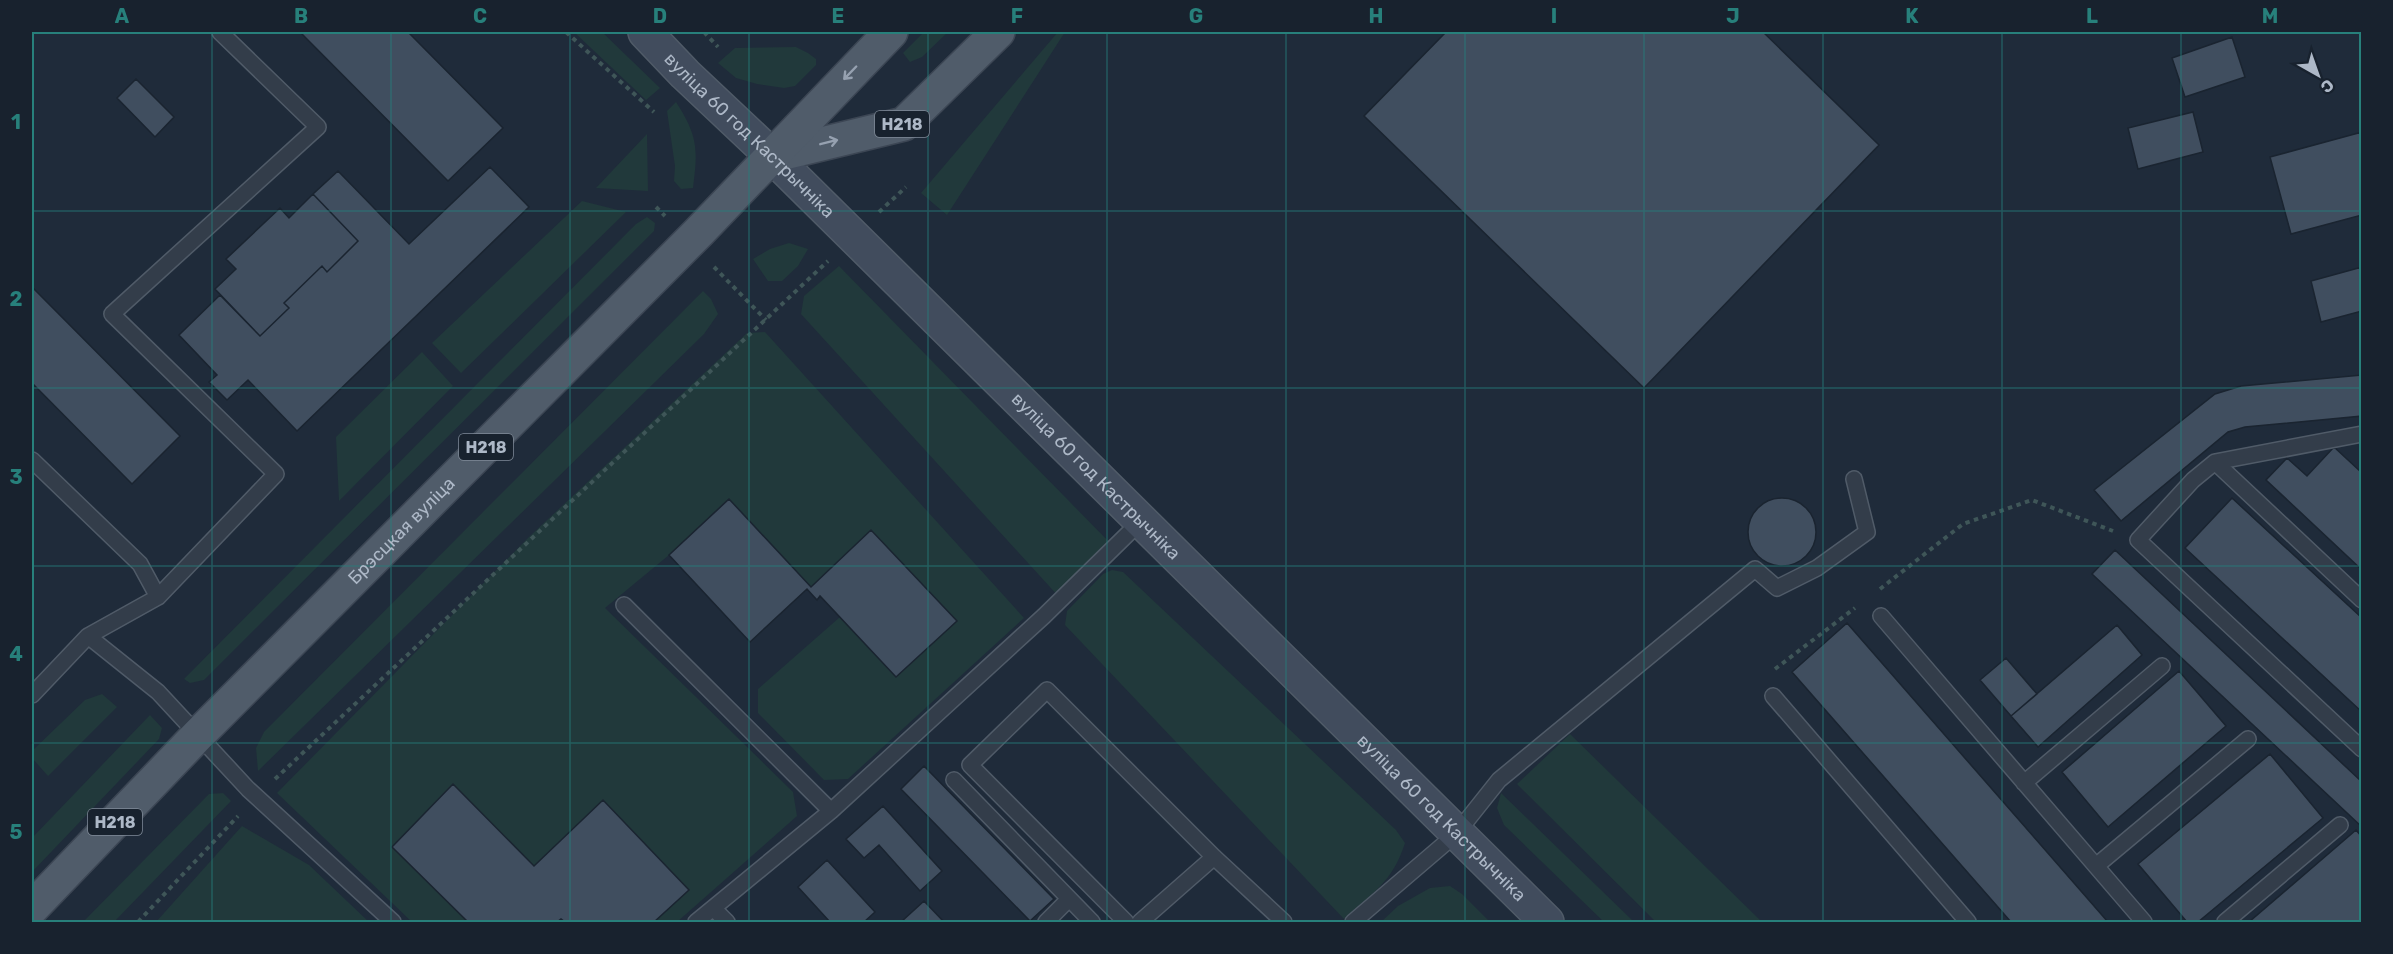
<svg xmlns="http://www.w3.org/2000/svg" width="2393" height="954" font-family="Rubik,sans-serif">
  <rect width="100%" height="100%" fill="#1f2b3a"/>
  <path fill="#21393b" d="M574,32H602L660,88L646,100Z
    M924,32H948L922,57L910,62L903,53Z
    M1058,32H1065L947,215L921,193Z
    M796,47L808,53L816,59V65L795,86L784,88L757,84L736,78L718,63L735,48Z
    M676,102C698,136 698,149 693,188L681,189L674,181L675,166L667,111Z
    M647,134L648,191L596,188Z
    M582,201L626,212L461,373L432,343Z
    M647,217L655,223L654,231L204,680L190,683L184,679L636,224Z
    M789,243L808,249L798,266L782,281H768L753,259L770,249Z
    M839,266L1113,546L1060,598L801,314L804,296Z
    M703,291L711,299L718,314L704,334L258,771L256,748L264,732Z
    M765,332L1024,618L848,779L824,780L758,713V689L840,617L896,677L956,621L871,531L811,587L728,499L669,555L605,608L793,792L797,816L677,922H412L277,793L530,536L747,333Z
    M422,352L453,386L339,501L336,437Z
    M1112,570L1123,572L1396,830L1405,843C1393,881 1373,893 1344,919L1065,625L1067,611L1103,574Z
    M102,694L117,707L48,776L32,758V751L85,700Z
    M150,715L162,728L159,739L32,872V838Z
    M1570,734L1762,922H1656L1517,784Z
    M223,793L231,801L114,922H83L209,794Z
    M1501,793L1634,922H1604L1504,825L1497,808Z
    M242,826L309,865L369,922H156Z
    M1450,886L1462,894L1490,922H1381L1398,906L1430,888Z"/>
  <path fill="#404e5f" stroke="#1a2430" stroke-width="1.5" d="M300,32H408L503,128L448,181Z
    M1446,32H1763L1879,145L1644,388L1364,116Z
    M2232,37L2245,77L2185,97L2172,58Z
    M136,79L174,117L155,137L117,98Z
    M2193,112L2203,152L2138,169L2128,128Z
    M2362,132V215L2291,234L2270,157Z
    M490,167L529,207L297,431L248,380L227,400L209,382L217,375L179,335L220,295L260,336L289,308L284,303L322,266L327,272L358,241L313,194L338,171L409,244Z
    M313,194L358,241L327,272L322,266L284,303L289,308L260,336L215,289L236,269L226,259L280,208L289,218Z
    M2362,267V311L2321,322L2311,281Z
    M32,287L180,436L132,484L32,383Z
    M2362,375V416L2245,427L2228,432L2121,521L2094,490L2215,394L2241,386Z
    M2334,447L2362,473V570L2266,480L2287,458L2307,476Z
    M2232,498L2362,618V712L2185,548Z
    M1748 532a34 34 0 1 1 68 0a34 34 0 1 1-68 0Z
    M729,499L811,587L871,530L957,621L896,677L820,596L817,600L807,589L750,642L669,555Z
    M2115,550L2362,782V827L2092,574Z
    M1847,623L2108,922H2011L1792,672Z
    M2117,625L2142,655L2038,747L2011,716Z
    M2006,658L2037,694L2011,716L1980,680Z
    M2179,671L2226,726L2108,827L2062,772Z
    M2270,754L2323,818L2198,922H2187L2138,864Z
    M924,766L1054,899L1030,921L901,789Z
    M453,784L534,866L603,800L689,890L654,922H565L561,919L557,922H468L392,847Z
    M883,806L942,871L920,891L879,845L864,858L846,839Z
    M2356,830L2362,837V922H2249Z
    M827,860L875,912L864,922H830L798,887Z
    M924,901L944,922H901Z"/>
  <g fill="none" stroke-linecap="round" stroke-linejoin="round">
    <defs>
      <path id="lane" d="M2362,434L2215,462L2193,480L2138,540L2362,749
        M32,460L140,564L158,597
        M2215,462L2362,600
        M624,605L831,811
        M1881,616L2144,922
        M88,636L158,597L276,474L112,314L318,127L220,32
        M32,695L88,636L158,692L248,789L393,922
        M1773,696L1968,922
        M954,780L1092,922
        M2024,783L2162,666
        M2096,866L2248,739
        M713,908L727,922
        M696,922L831,811L1044,616L1142,520
        M1046,922L1069,899
        M1126,922L970,765L1047,690L1214,857L1284,922
        M1140,922L1214,857
        M1353,922L1456,834L1499,780L1755,569L1777,588L1817,568L1867,532L1854,479
        M2225,922L2340,825"/>
      <g id="secondary">
        <path id="s1" d="M645,32L685,74L772,156L1547,922"/>
      </g>
      <g id="primary">
        <path d="M772,156L904,124L998,32"/>
        <path id="s2" d="M32,908L198,735L699,232L891,32"/>
      </g>
    </defs>
    <use href="#lane" stroke="#505b68" stroke-width="18"/>
    <use href="#secondary" stroke="#505b68" stroke-width="36"/>
    <use href="#primary" stroke="#3c4654" stroke-width="36"/>
    <path stroke="#3f5658" stroke-width="4" stroke-dasharray="4.5 4.5" stroke-linecap="butt" d="M566,32L654,112
      M704,32L718,47
      M656,207L665,216
      M879,212L906,187
      M714,267L766,320
      M1880,589L1963,524L2032,500L2113,531
      M1775,669L1855,608
      M275,779L828,261
      M138,922L238,816"/>
    <use href="#lane" stroke="#333d4a" stroke-width="15"/>
    <use href="#secondary" stroke="#414c5d" stroke-width="33"/>
    <use href="#primary" stroke="#505c6a" stroke-width="33"/>
  </g>
  <defs><path id="oneway-shaft" d="M-6 0H5M1.5-3L5.5 0L1.5 3" fill="none" stroke-width="1.6" stroke-linecap="round" stroke-linejoin="round" transform="scale(1.5)"/></defs>
  <g stroke="#96a1b0">
    <use href="#oneway-shaft" transform="translate(850 73) rotate(134)"/>
    <use href="#oneway-shaft" transform="translate(829 142) rotate(-14)"/>
  </g>
  <path fill="none" stroke="#27807b" stroke-width="1.5" stroke-opacity="0.55" d="M212,32V922M391,32V922M570,32V922M749,32V922M928,32V922M1107,32V922M1286,32V922M1465,32V922M1644,32V922M1823,32V922M2002,32V922M2181,32V922M32,211H2362M32,388H2362M32,566H2362M32,743H2362"/>
  <g text-anchor="middle" dominant-baseline="central" stroke-width="4.5" stroke-linejoin="round" paint-order="stroke">
    <g fill="#18222e" stroke="#808b99" stroke-width="1.5">
      <rect x="875" y="111" width="54" height="26" rx="4.5"/>
      <rect x="459" y="434" width="54" height="26" rx="4.5"/>
      <rect x="88" y="809" width="54" height="26" rx="4.5"/>
    </g>
    <g font-size="16" font-weight="bold" fill="#adb8c7">
      <text x="902" y="124">Н218</text>
      <text x="486" y="447">Н218</text>
      <text x="115" y="822">Н218</text>
    </g>
    <g font-size="18" fill="#adb8c7" stroke="#18222e">
      <text stroke="none"><textPath href="#s1" startOffset="147">вуліца 60 год Кастрычніка</textPath></text>
      <text stroke="none"><textPath href="#s1" startOffset="633">вуліца 60 год Кастрычніка</textPath></text>
      <text stroke="none"><textPath href="#s2" startOffset="528">Брэсцкая вуліца</textPath></text>
      <text stroke="none"><textPath href="#s1" startOffset="1119">вуліца 60 год Кастрычніка</textPath></text>
    </g>
  </g>
  <rect width="2393" height="954" fill="none" stroke="#18222e" stroke-width="66"/>
  <g transform="translate(2318 75) rotate(140)" stroke="#18222e" stroke-width="4.5" paint-order="stroke">
  <path d="M0-4.5L10 22L0 15L-10 22Z" fill="#adb8c7"/>
  <text y="-9" font-size="16" font-weight="bold" text-anchor="middle" fill="#adb8c7">С</text>
  </g>
  <rect x="33" y="33" width="2327" height="888" fill="none" stroke="#27807b" stroke-width="2"/>
  <g font-size="20" text-anchor="middle" font-weight="bold" fill="#27807b">
    <text x="122" y="23">A</text>
    <text x="301" y="23">B</text>
    <text x="480" y="23">C</text>
    <text x="660" y="23">D</text>
    <text x="838" y="23">E</text>
    <text x="1017" y="23">F</text>
    <text x="1196" y="23">G</text>
    <text x="1376" y="23">H</text>
    <text x="1554" y="23">I</text>
    <text x="1733" y="23">J</text>
    <text x="1912" y="23">K</text>
    <text x="2092" y="23">L</text>
    <text x="2270" y="23">M</text>
    <text x="16" y="129">1</text>
    <text x="16" y="306">2</text>
    <text x="16" y="484">3</text>
    <text x="16" y="661">4</text>
    <text x="16" y="839">5</text>
  </g>
</svg>
